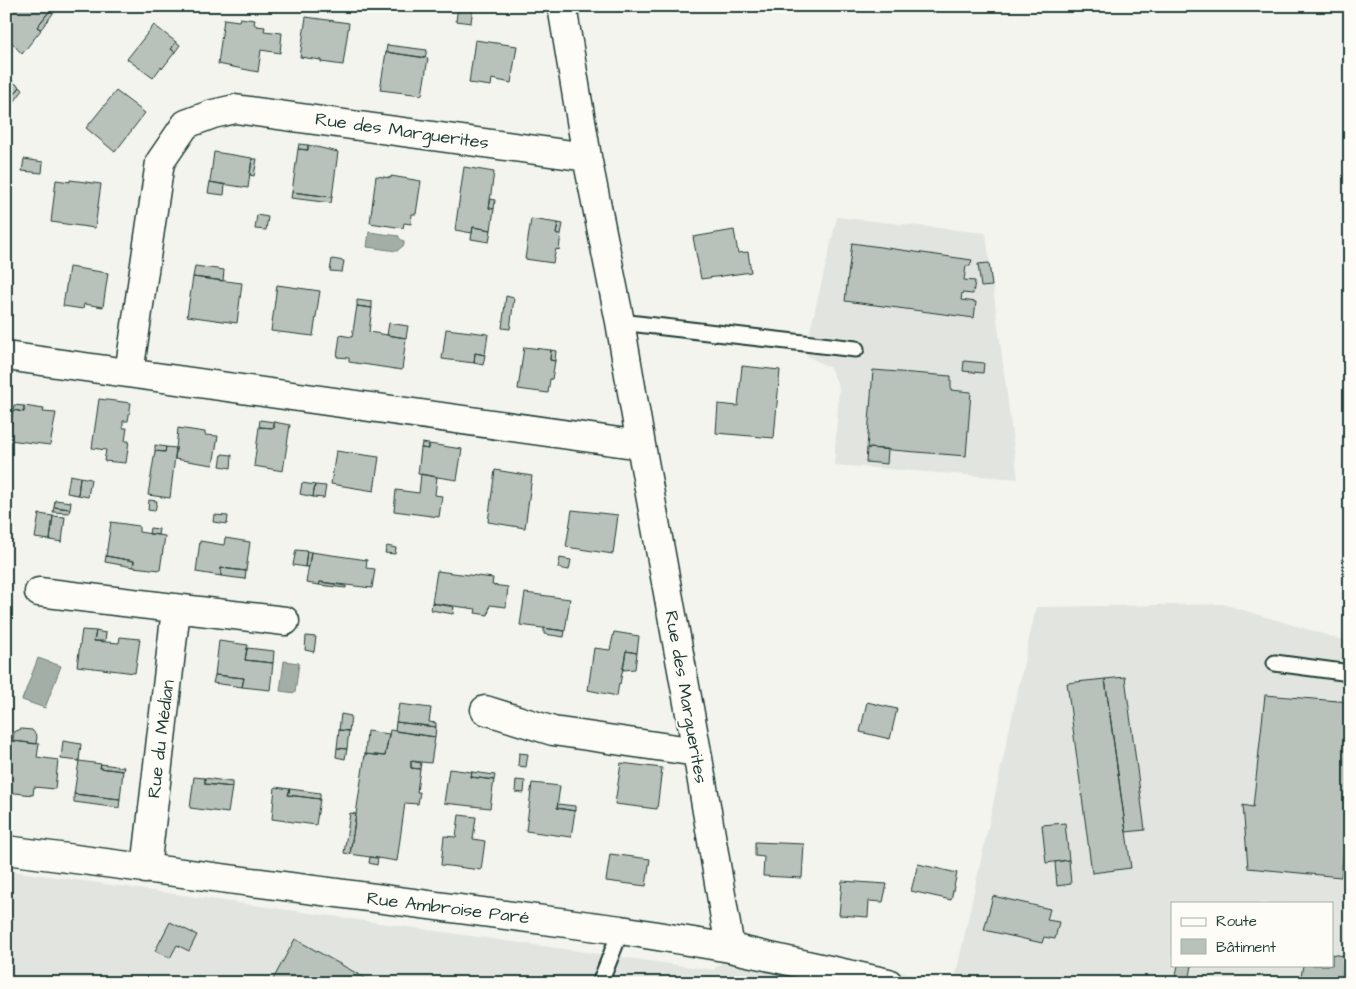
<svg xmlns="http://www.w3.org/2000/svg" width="1356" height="989" font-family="'Architects Daughter',sans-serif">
  <rect width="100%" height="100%" fill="#f4f4ef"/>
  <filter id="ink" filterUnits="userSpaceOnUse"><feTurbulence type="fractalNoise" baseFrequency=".02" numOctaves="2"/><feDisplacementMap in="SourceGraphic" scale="10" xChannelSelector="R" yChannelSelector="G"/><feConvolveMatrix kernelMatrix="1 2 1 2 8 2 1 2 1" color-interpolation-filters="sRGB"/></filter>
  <g filter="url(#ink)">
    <path fill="#e2e5df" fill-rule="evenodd" d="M837,217L986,233L1018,479L834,465L839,387L830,368L807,356L810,331Z
      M1223,604L1350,642V983H954L1036,607ZM1172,903H1332V965H1172Z
      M6,870L713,970L751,937L949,983H6Z"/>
    <path fill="#a3aea7" stroke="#6e8179" d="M369,232L399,236V238L404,242V245L397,251L367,247Z
      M38,658L61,666L45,708L22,700Z
      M284,661L299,663L295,693L280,691Z"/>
    <path fill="#b9c1bb" stroke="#1f3d34" d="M6,6L52,8L37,27L41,30L22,54L6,36Z
      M50,6L58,7L41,29L37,27L52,8Z
      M458,6H473L471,23L456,21Z
      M306,17L349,23L343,65L321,62V60L300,57Z
      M240,18L255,20L254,24L257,26L265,27L264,31L282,33L280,53L261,50L258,72L218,64L224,19L239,21Z
      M154,25L176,42L171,49L175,52L162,69L161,67L153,78L127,59Z
      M475,40L517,46L511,83L492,79L491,86L469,83Z
      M176,42L180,45L175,52L171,49Z
      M387,45L427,50L425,58L386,52Z
      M386,52L428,58L422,95L380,90Z
      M6,77L20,87L6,105Z
      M20,87L23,90L6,113V105Z
      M116,91L145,113L115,152L86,128Z
      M299,144L308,145V150L298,149Z
      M308,145L338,152L332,197L292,192L298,149L308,150Z
      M214,152L252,158L248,188L210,182Z
      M24,159L43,162L42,173L22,171Z
      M252,159H257L254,176L250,175Z
      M464,167L494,172L489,208L494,209L491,230L473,227L472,233L455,230Z
      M376,176L391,178V176L421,181L416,214H412L411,224L404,223L403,228L370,223Z
      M56,180L70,182V180L101,184L95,228L51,222Z
      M210,182L225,185L224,195L208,193Z
      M292,192L332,197L331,203L291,198Z
      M491,199L495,200L494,209L489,208Z
      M257,215L268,217L266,230L255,229Z
      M531,219L558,223L556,234H561L559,250L556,249L553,263L525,259Z
      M558,223L563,224L561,234H556Z
      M473,227L491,230L489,242L471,239Z
      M734,230L738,253L748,252L751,272L701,279L693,237Z
      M852,243L972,260L970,266H966L964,280L975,281L973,294L962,293L961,300L976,302L974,318L845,301Z
      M332,259L344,261L342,272L330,271Z
      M989,263L992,286L981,287L978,264Z
      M195,266L224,270L223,281L193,277Z
      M69,267L108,273L103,307L84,304L83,309L63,306Z
      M193,277L242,283L237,323L187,316Z
      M277,285L320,291L313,336L271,331Z
      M506,296L514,298L510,329L502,328Z
      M357,300L372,302V308L357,306Z
      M357,306L372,308L369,332L406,338L402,370L349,362V358L337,357L340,335L352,337Z
      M389,323L408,326L406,338L387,335Z
      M446,329L488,334L485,355L475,353L474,363L442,359Z
      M524,347L551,350L550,360L555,361L552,379H550L548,393L518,389Z
      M551,350L556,351L555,361L550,360Z
      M475,353L485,355L483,365L474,363Z
      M964,361L984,363L983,373L963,371Z
      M742,366L780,370L774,438L716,433L718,404L738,406Z
      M873,370L951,376V390L971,392L966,456L867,448Z
      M99,399L131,403L128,421H123V428H127L125,441H129L126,463L104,461L106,450L92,448Z
      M14,405L24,406V412L13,410Z
      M24,406L44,409L43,412L56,413L50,445L9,440L13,410L24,412Z
      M260,420L274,422V428L259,427Z
      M274,422L290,425L283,471L254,466L259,427L274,428Z
      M178,428L205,432V435L218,436L213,465L175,459Z
      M422,443L429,444V449L421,448Z
      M429,444L462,449L457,480L418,474L421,448L429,449Z
      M155,445L166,447L165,452L155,451Z
      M166,447L176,448L170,498L148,495L155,451L165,452Z
      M867,448L888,449L887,464L866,462Z
      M336,451L379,457L374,491L331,484Z
      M222,454L232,455L231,468L220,466Z
      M495,470L532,476L525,528L488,522Z
      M421,474L437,477L435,495L442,496L439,517L394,511L396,490L419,493Z
      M70,475L80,477L78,495L67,493Z
      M80,477L91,479L88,497L78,495Z
      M302,483L315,485L313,497L300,494Z
      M315,485L326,486L324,498L313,497Z
      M55,500L71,502L70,509L54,507Z
      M149,500L157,501L155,511L148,510Z
      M54,507L70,509L69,513L53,512Z
      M572,510L618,515L613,554L566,547Z
      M39,514L53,516L50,540L35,538Z
      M214,515L228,516L227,524L213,522Z
      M53,516L65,517L62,542L50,540Z
      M111,522L139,526V532L165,536L160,570L133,567L134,561L106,556Z
      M150,528L159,529L158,535L149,534Z
      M225,538L250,542L246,571L221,568V576L196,572L200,541L224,545Z
      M387,546L396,548L395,554L385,553Z
      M296,550L307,551L305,567L293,565Z
      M307,551L311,552L309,567H305Z
      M311,552L367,560L366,568L375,569L372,588L320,582L319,585L306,583Z
      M106,556L134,561L133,567L105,562Z
      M560,558L571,560L569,570L558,568Z
      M221,568L246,571L245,579L221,576Z
      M437,571L493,578L492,585L508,587L506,607L490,605L488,615L475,613L476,609L432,603Z
      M320,582L346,586V588L319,585Z
      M525,593L570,599L565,631L520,625Z
      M432,603L454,607L453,614L431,610Z
      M544,628L565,631L564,637L544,634Z
      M82,630L96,631L94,641L119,643L120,637L140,639L135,673L77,666Z
      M96,631L106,633L105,641H94Z
      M614,632L639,636L637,653L626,651L620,684L619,683L617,696L588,690L594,648L610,650Z
      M306,636L316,637L314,652L305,650Z
      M219,641L248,645L245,660L273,663L270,690L242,687L244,678L215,675Z
      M247,648L274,651L273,663L245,660Z
      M626,651L637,653L635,669L623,670Z
      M215,675L244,678L242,687L213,683Z
      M1125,677L1145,830L1126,832L1105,679Z
      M1105,679L1131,868L1092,873L1067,683Z
      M1265,695L1350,702V793L1341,877L1248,868L1243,805L1253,807Z
      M867,702L897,709L890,739L860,732Z
      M399,704L431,708L429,722L436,723V727L396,722Z
      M341,714L351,716L349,731L339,730Z
      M396,722L436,727L435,737L395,731Z
      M21,729L32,730L37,736L36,744L13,741L14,732Z
      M339,730L349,731L347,749L337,748Z
      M390,730L435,737L431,763L411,761V768L420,769L417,792H420L418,804L405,803L397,861L350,854L365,754L385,756Z
      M367,731L389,734L385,756L365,754Z
      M6,740L39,744L37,757L58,760L55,789L34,787L33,795L6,792Z
      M63,741L81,744L79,761L61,759Z
      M337,748L347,749L345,759L336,757Z
      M519,753L528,754L526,767L518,766Z
      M79,761L101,764L100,768L123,771L120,799L74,794Z
      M411,761L421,763L420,769L411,768Z
      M621,763L662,768L657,809L615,804Z
      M101,764L124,767L123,771L100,768Z
      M449,769L472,772L471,777L494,780L490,808L444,803Z
      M472,772L495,775L494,780L471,777Z
      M194,777L205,778V784L232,787L228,813L190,808Z
      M205,778L232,782V787L205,784Z
      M516,780L525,781L524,793L515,792Z
      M532,783L560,786L557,808L575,811L571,837L526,831Z
      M275,787L290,789L288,795L320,799L316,825L272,819Z
      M290,789L320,793V799L288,795Z
      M74,794L120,799L119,808L74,802Z
      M558,804L575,806V811L557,808Z
      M350,813L356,814L350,854L344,853Z
      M459,815L476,817L473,839L485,841L481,870L441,865L444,836L456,837Z
      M1065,823L1069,860L1046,863L1042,825Z
      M755,842L804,844L802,878L763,876L764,857L755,856Z
      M610,854L650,859L646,886L606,881Z
      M370,857L378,858L377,865L369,863Z
      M1069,860L1071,884L1057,886L1055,862Z
      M918,864L957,873L951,900L911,891Z
      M842,881L887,884L883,902L869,901L868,917L839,915Z
      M993,896L1050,909L1047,920L1059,922L1055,939L1044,937L1042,943L984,930Z
      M170,922L197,935L189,951L177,945L170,958L155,951Z
      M295,939L374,983H271Z
      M1332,954L1344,956L1341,983H1300L1303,965H1332Z
      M1178,965H1192L1189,983L1175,980Z"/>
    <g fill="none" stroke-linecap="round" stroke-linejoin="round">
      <defs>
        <path id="service" d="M620,322L856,349
          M1275,663L1350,673
          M600,983L621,930"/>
        <path id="minor" d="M562,6L587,157L620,322L641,445L697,752L730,948
          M6,356L641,445
          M129,373L160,162L186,124L213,114L235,109L587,157
          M39,592L285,621
          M485,710L553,731L697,752
          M6,850L621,930L730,948L888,983
          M146,869L176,609"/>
      </defs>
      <use href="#service" stroke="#1f3d34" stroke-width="19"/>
      <use href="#minor" stroke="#1f3d34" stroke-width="31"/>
      <use href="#service" stroke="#fdfcf7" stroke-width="15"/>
      <use href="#minor" stroke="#fdfcf7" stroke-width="28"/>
    </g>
  </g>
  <g text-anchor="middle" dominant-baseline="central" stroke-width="4" stroke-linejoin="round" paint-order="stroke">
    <g font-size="18" fill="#1f3d34" stroke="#fdfcf7">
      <text transform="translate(402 131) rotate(8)">Rue des Marguerites</text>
      <text transform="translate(686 697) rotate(80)">Rue des Marguerites</text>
      <text transform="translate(161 739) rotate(-83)">Rue du Médian</text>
      <text transform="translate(448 908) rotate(7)">Rue Ambroise Paré</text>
    </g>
  </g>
  <rect width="1356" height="989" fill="none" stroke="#fdfcf7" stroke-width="25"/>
  <rect x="12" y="12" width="1331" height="964" fill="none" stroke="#1f3d34" stroke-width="2" filter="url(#ink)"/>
  <rect x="1171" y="902" width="162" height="65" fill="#fdfcf7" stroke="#a4b0a9"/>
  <rect x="1181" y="918" width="25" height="8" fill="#fdfcf7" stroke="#a4b0a9"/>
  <text x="1216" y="926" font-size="15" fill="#1f3d34">Route</text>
  <rect x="1181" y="939" width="25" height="15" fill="#b9c1bb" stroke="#a4b0a9"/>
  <text x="1216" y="952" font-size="15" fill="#1f3d34">Bâtiment</text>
</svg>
